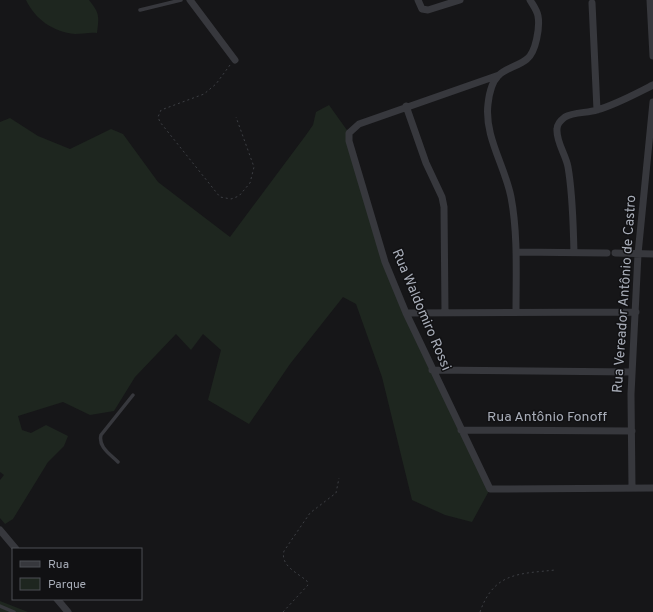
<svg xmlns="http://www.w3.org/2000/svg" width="653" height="612" font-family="Overpass,sans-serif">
  <rect width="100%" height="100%" fill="#161618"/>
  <path fill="#1e261f" d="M26,0H89C100,14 99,16 97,33C90,32 82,34 75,34C53,32 35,19 26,0Z
    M329,105L349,133L385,262L490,489L472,522L445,515L412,500L382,377L356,304L343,297L290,364L249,424L208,400L221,350L203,334L191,350L176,334L135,377L114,411L90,415L63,402L18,416L22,430L31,433L46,425L68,436L64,446L48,462L13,519L5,524L0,518V480L4,475L0,472V122L10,118L38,136L70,149L111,129L123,134L158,182L230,237L306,135L313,125L316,112Z
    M0,601L28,612H0Z"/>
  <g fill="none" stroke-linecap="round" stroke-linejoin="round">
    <path stroke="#3d3f44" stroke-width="1" stroke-dasharray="2 3" stroke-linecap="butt" d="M230,65L216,84L204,94L161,110L158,117L160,122L220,197L231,199L239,196L250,183L254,167L236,117
      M283,612L308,585L307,581C298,573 280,566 284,551L310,513L336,493L339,478
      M480,612C494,572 519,574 555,570"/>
    <path stroke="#37383d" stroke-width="3.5" d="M140,10L181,0
      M118,462C110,454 98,447 101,435L133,395
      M0,606L14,612"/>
    <path stroke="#37383d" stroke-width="7" d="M190,0L235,60
      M418,0L422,9L428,10L460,0
      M650,0L653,56
      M592,3L597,110
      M499,75L359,124L349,133V141L385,262L406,313L490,489L653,488
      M406,106L426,163L442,197L444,207L445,312
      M516,252L607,253
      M574,252C573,223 573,196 568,167C566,155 556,142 557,129C557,125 561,120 565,117C573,112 588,113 597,110C617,104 635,94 653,85
      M615,253L653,254
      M516,312C516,274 518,234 511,197C505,166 484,136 488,104C489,95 492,82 498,76C505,68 519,66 527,59C536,52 540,27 538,16C537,10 533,5 530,0
      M406,313L636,312
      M432,370L632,372
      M461,430L632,431
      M632,488L631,394L638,254L653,102
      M0,530L16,549
      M57,599L68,612"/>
  </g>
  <g text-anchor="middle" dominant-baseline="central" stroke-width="3" stroke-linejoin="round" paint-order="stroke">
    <g font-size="14" fill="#a8adb8" stroke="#111113">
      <text transform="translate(625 294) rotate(-86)">Rua Vereador Antônio de Castro</text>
      <text transform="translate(421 310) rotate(67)">Rua Waldomiro Rossi</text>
      <text x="547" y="417">Rua Antônio Fonoff</text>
    </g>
  </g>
  <rect x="12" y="548" width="130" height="52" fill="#111113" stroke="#4d4f55"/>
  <rect x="20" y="561" width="20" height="6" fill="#37383d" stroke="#4d4f55"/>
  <text x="48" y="568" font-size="12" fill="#a8adb8">Rua</text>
  <rect x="20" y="578" width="20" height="12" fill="#1e261f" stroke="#4d4f55"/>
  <text x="48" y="588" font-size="12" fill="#a8adb8">Parque</text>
</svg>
